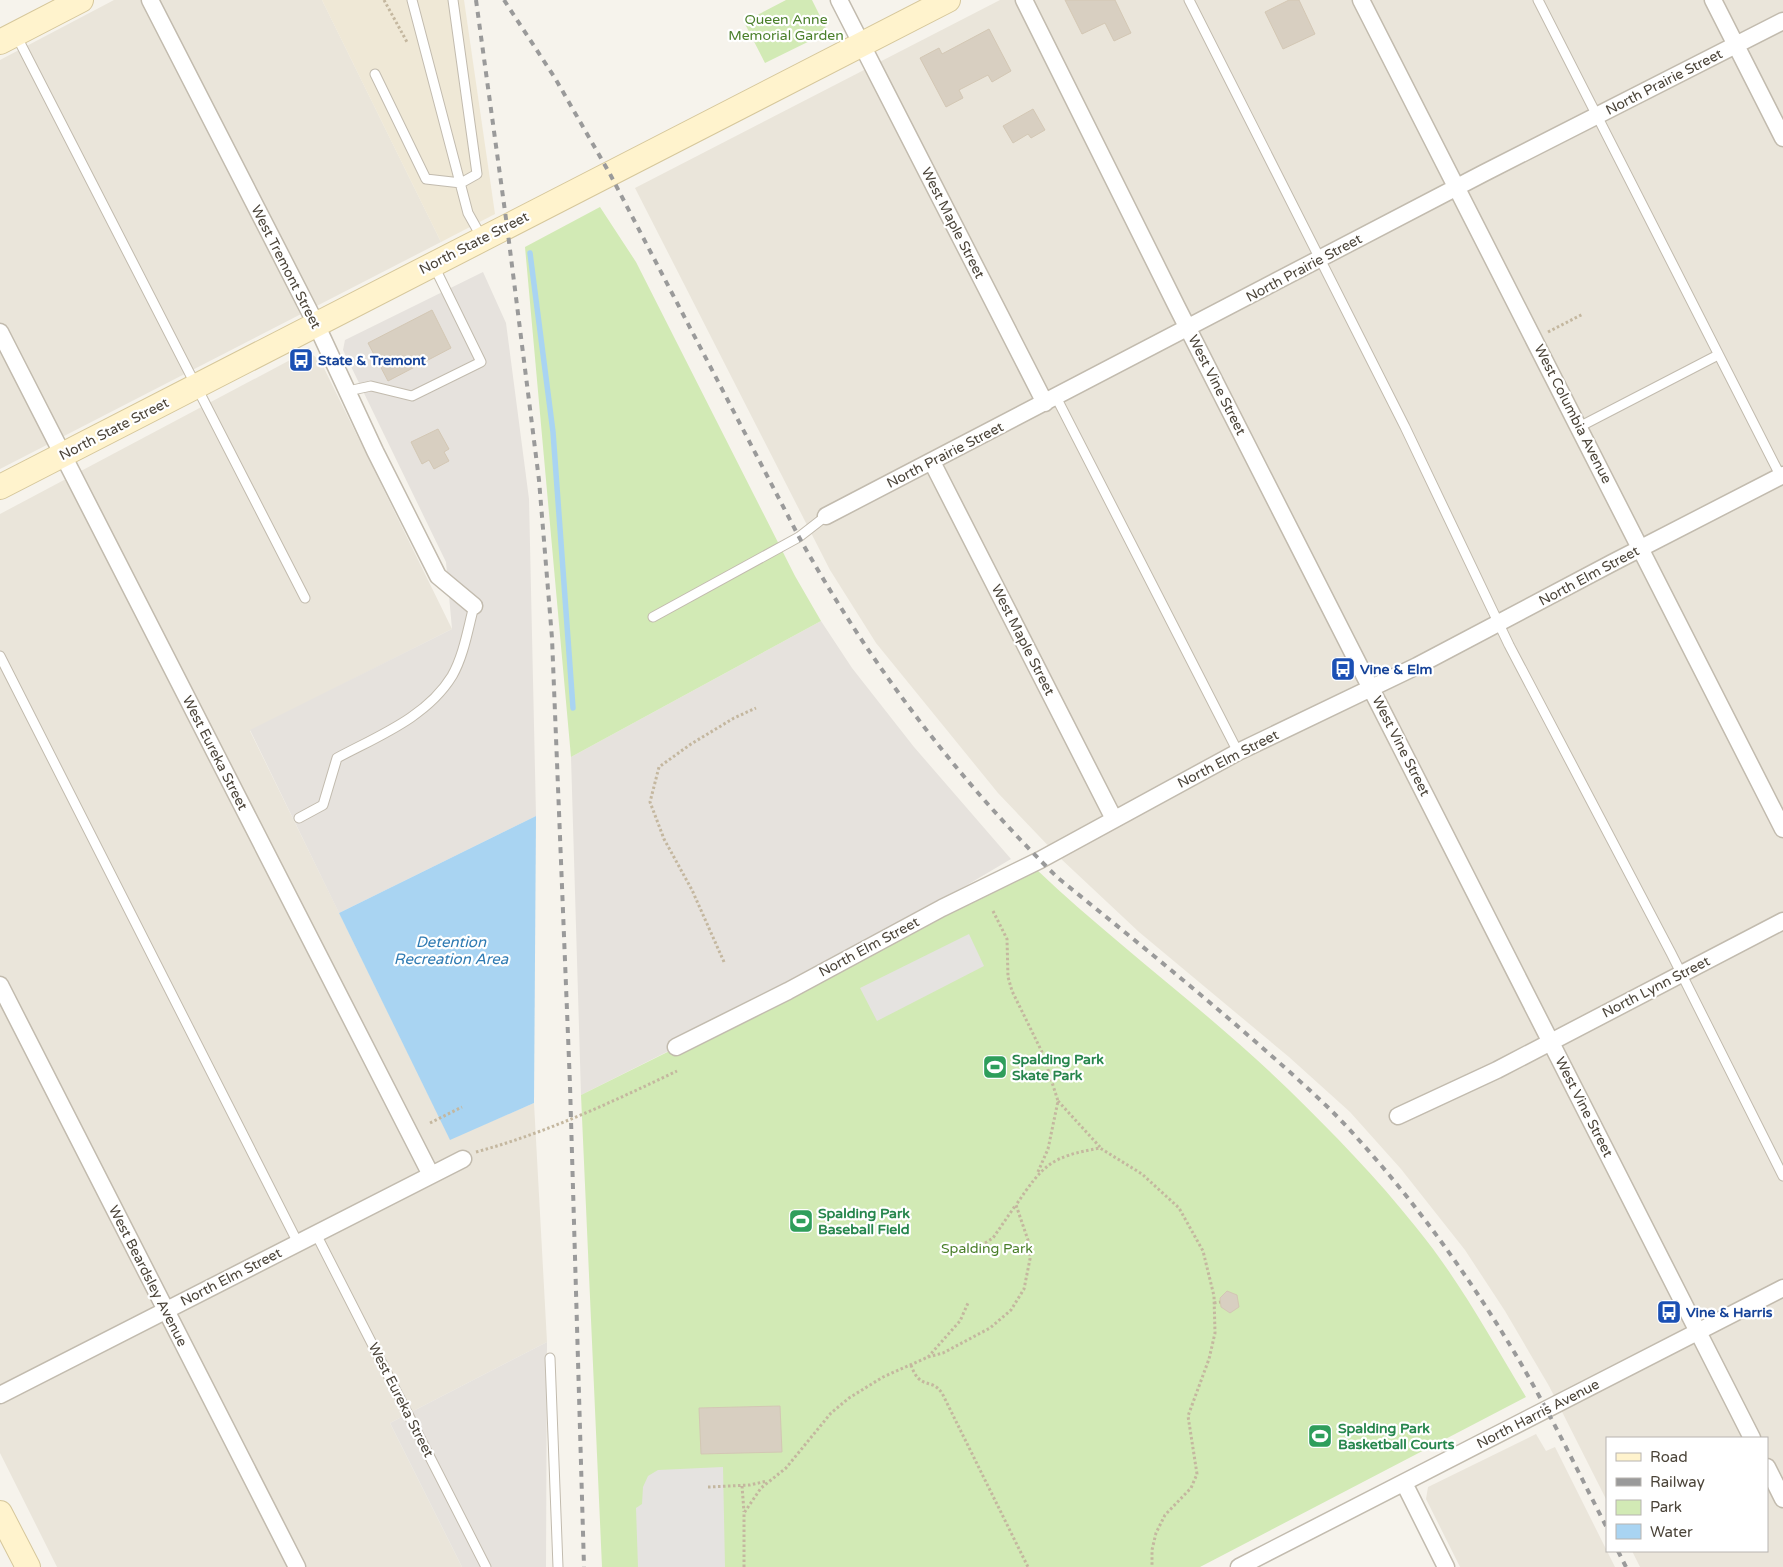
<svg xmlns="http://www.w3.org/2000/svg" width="1783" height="1567" font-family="'Varela Round',sans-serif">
  <rect width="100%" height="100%" fill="#f6f3ec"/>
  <path fill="#eae5da" d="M114,0H322L441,242L0,469V60Z
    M1000,0H1783V1567H1640L1632,1551H1767V1438H1607V1501L1549,1386L1505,1311L1465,1250L1401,1169L1350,1112L1289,1057L1139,932L1059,857L998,793L876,643L830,570L635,188Z
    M307,351L320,360L452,629L250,731L450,1139L534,1103L547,1342L390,1423L462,1567H57L0,1453V514Z
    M1536,1434L1546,1451L1555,1447L1615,1567H1460L1426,1499L1428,1487Z"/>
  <path fill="#e6e2dd" d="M483,272L506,323L529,499L536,816L339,913L250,730L452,629L446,562L343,350L345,340Z
    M821,621L852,668L914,747L1011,859L788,991L581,1095L571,757Z
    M547,1342L546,1567H462L390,1423Z"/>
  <path fill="#efe8d6" d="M322,0H464L495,214L441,242Z"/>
  <path fill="#d2eab5" d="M786,0H812L828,32L765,63L744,22Z
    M600,207L636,262L795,576L821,621L571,757L525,247Z
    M1036,869C1117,946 1209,1012 1289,1090C1333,1133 1377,1178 1415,1226C1458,1278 1491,1339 1526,1397L1200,1567H602L581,1095Z"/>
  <path fill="#e5e3e0" d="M969,934L984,966L877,1021L860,988Z
    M723,1467L725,1567H638L636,1508L642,1504L643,1487L648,1476L658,1470Z"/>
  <path fill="#a9d4f2" d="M536,816L534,1103L450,1140L339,913Z"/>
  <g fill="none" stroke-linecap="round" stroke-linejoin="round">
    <path stroke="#a9d4f2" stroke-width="5.5" d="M530,253L553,432L573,708"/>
  </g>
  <path fill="#d8cfc1" stroke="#d3c7b4" d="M1065,0H1115L1131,33L1114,41L1105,23L1082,34Z
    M1289,0H1299L1315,34L1283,49L1265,12Z
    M989,29L1011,71L992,82L988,75L959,90L963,98L946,107L920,58L939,48L942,54Z
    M1033,109L1045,130L1031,138L1028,134L1013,143L1003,126Z
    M432,310L451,348L388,381L368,343Z
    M438,429L449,449L444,452L449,461L434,469L429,460L422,464L411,442Z
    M1227,1291L1237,1295L1239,1307L1230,1313L1221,1307L1220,1298Z
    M780,1406L782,1452L701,1454L699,1408Z"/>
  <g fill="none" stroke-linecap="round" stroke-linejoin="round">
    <defs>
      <path id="service" d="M412,0L468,213L482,238
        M1189,0L1405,427L1509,645L1671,953L1783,1176
        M1538,0L1782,479
        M16,35L305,598
        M375,74L426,179L461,183L477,174L453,0
        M348,391L371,386L412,396L481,362L433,264
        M1056,397L1238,752
        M1579,427L1718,355
        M653,617L799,537L826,516
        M0,656L298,1243
        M299,818L323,805L337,758C378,736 427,717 452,676C464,655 468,628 474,606
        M316,1234L486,1567
        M550,1358L558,1567"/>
      <path id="minor" d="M150,0L316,324L375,451L438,576L474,606
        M839,0L1045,403
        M1024,0L1177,307L1752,1438
        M1361,0L1783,829
        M1713,0L1783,138
        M0,332L431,1175
        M932,462L1114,819
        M826,516L1484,173L1783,21
        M0,985L297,1567
        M676,1047L788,991L942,908L1040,860L1238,752L1417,666L1612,563L1783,475
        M1398,1116L1497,1070L1783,921
        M0,1395L463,1159
        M1767,1467L1783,1499
        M1404,1483L1446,1567
        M1239,1567L1783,1288"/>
      <path id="secondary" d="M0,42L81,0
        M0,487L948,0
        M0,1513L28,1567"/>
    </defs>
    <use href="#service" stroke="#c2bbae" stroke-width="11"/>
    <use href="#minor" stroke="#c2bbae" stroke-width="19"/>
    <use href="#secondary" stroke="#d6c79b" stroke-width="26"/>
    <path stroke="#c4b79f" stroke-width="3" stroke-dasharray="2.5 2.5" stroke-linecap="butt" d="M384,0L407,42
      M1548,332L1583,314
      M993,911L1007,939L1008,977L1012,991L1043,1054L1058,1101L1048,1149L1037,1174
      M724,962L692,890L664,839L650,802L659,767L691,744L734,718L756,708
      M1058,1101L1100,1147
      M430,1123L462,1107
      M476,1152C546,1133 612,1102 677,1071
      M985,1243L993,1238L1015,1206
      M1214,1303L1220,1302
      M928,1357L960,1321L968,1303
      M911,1365C920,1391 931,1377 942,1393L1028,1567
      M742,1486L744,1512
      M708,1487L750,1485L767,1481
      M744,1567V1513L761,1488L786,1468L831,1413L849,1398L883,1377L928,1357L943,1353L990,1328L1011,1310L1024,1289L1030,1259L1029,1243L1016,1205C1044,1164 1050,1157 1100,1148L1142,1174L1179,1208L1203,1251L1214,1296L1215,1333L1209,1359L1188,1416L1197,1474L1191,1488L1165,1515L1156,1533L1152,1550V1567"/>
    <use href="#service" stroke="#fff" stroke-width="9"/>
    <use href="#minor" stroke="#fff" stroke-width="16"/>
    <use href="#secondary" stroke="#fff3cd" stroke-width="24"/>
    <path stroke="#9a9a9a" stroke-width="4" stroke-dasharray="6 6" stroke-linecap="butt" d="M476,0L507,226L539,480L552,638L570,1085L584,1567
      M504,0L555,78L610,174L799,537C868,661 956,778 1058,878C1131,937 1204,996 1274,1058C1303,1084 1333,1110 1358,1139C1413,1200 1462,1267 1505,1337C1543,1398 1574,1464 1607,1528
      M1618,1551L1626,1567"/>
  </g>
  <defs>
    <symbol id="bus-square" viewBox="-11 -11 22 22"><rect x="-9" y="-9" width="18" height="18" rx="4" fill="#1a4fb4" stroke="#fff"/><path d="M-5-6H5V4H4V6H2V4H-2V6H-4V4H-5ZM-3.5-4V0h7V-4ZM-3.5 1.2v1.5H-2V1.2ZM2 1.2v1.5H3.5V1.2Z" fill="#fff"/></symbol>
    <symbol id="stadium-square" viewBox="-11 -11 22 22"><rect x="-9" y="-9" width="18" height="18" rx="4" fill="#2e9e5b" stroke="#fff"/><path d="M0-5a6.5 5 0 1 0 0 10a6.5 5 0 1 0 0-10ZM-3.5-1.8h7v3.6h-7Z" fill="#fff"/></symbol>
  </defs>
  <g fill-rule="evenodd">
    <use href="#bus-square" x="287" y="346" width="28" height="28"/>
    <use href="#bus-square" x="1329" y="655" width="28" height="28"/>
    <use href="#stadium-square" x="981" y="1053" width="28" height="28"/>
    <use href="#stadium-square" x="787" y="1207" width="28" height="28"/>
    <use href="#bus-square" x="1655" y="1298" width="28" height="28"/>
    <use href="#stadium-square" x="1306" y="1422" width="28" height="28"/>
  </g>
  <g text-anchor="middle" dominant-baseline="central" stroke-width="4.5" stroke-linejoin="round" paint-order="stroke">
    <g font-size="14" fill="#4a7f2a" stroke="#fff">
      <text x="786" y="19">Queen Anne<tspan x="786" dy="16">Memorial Garden</tspan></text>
      <text x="987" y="1248">Spalding Park</text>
    </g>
    <g font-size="14" fill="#4b4439" stroke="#fff">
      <text transform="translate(1664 82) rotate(-27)">North Prairie Street</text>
      <text transform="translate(953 223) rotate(63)">West Maple Street</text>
      <text transform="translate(474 243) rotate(-27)">North State Street</text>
      <text transform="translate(286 267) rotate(63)">West Tremont Street</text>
      <text transform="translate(1304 268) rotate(-28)">North Prairie Street</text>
      <text transform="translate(1217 385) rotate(63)">West Vine Street</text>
      <text transform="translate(1573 414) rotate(63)">West Columbia Avenue</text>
      <text transform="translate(114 429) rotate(-27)">North State Street</text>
      <text transform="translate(945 455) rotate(-27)">North Prairie Street</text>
      <text transform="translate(1589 576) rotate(-28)">North Elm Street</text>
      <text transform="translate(1023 640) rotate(63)">West Maple Street</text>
      <text transform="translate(1401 746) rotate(63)">West Vine Street</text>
      <text transform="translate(215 753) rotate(63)">West Eureka Street</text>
      <text transform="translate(1228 759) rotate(-27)">North Elm Street</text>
      <text transform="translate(869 947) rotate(-28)">North Elm Street</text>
      <text transform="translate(1656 987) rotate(-27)">North Lynn Street</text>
      <text transform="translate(1584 1107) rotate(63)">West Vine Street</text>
      <text transform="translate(148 1276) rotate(63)">West Beardsley Avenue</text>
      <text transform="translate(231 1277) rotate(-27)">North Elm Street</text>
      <text transform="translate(401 1400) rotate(63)">West Eureka Street</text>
      <text transform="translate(1538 1414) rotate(-27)">North Harris Avenue</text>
    </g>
    <g font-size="14" font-weight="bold" fill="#164399" stroke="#fff" text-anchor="start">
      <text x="318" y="360">State &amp; Tremont</text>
      <text x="1360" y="669">Vine &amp; Elm</text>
      <text x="1686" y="1312">Vine &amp; Harris</text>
    </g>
    <g font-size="14" font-weight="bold" fill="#27864d" stroke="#fff" text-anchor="start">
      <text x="1012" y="1059">Spalding Park<tspan x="1012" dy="16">Skate Park</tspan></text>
      <text x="818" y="1213">Spalding Park<tspan x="818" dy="16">Baseball Field</tspan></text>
      <text x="1338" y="1428">Spalding Park<tspan x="1338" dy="16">Basketball Courts</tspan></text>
    </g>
    <g font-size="15" font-style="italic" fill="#2e7ab2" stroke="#fff">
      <text x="451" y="942">Detention<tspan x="451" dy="17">Recreation Area</tspan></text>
    </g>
  </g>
  <rect x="1606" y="1437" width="162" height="115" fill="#ffffff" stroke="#b7b4b0"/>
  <rect x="1616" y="1453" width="25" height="8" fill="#fff3cd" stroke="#b7b4b0"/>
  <text x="1650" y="1462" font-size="15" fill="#4b4439">Road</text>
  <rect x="1616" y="1478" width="25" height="8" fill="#9a9a9a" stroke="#b7b4b0"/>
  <text x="1650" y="1487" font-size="15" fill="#4b4439">Railway</text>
  <rect x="1616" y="1500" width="25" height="15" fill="#d2eab5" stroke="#b7b4b0"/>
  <text x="1650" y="1512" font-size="15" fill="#4b4439">Park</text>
  <rect x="1616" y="1524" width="25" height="15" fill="#a9d4f2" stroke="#b7b4b0"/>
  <text x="1650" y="1537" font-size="15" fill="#4b4439">Water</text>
</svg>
